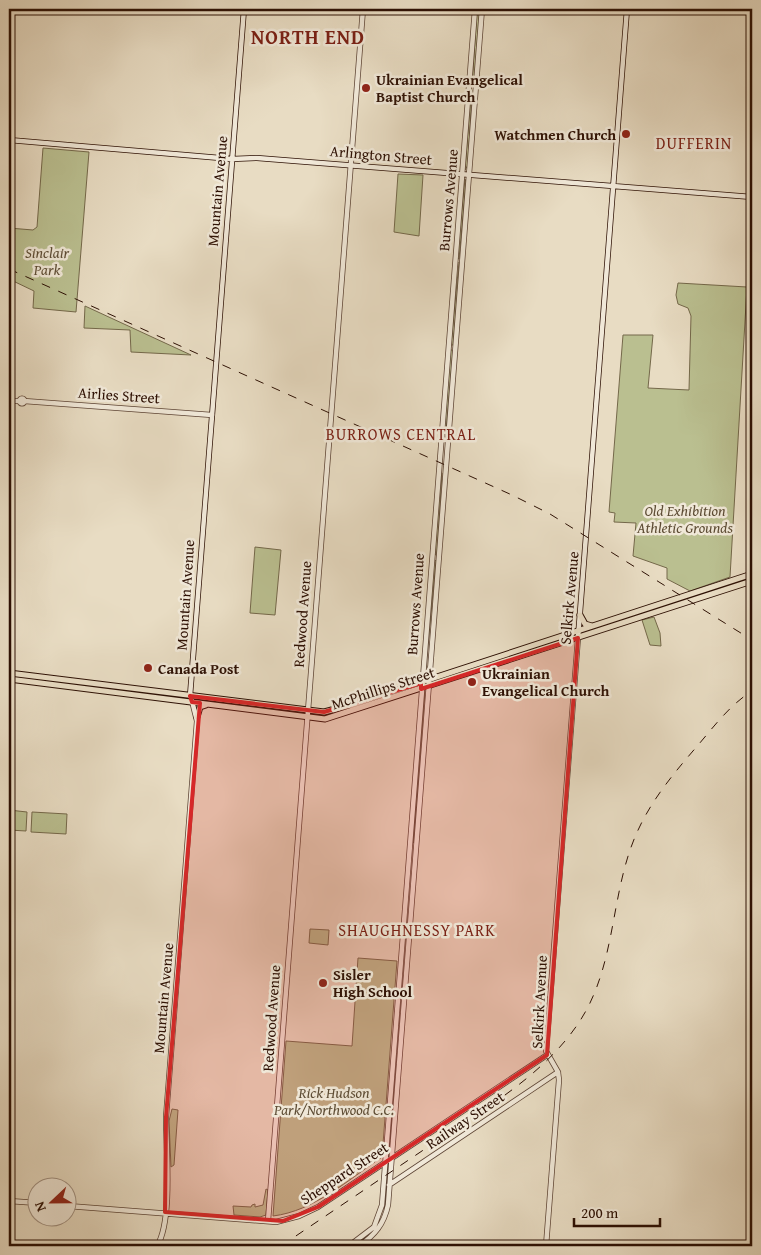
<svg xmlns="http://www.w3.org/2000/svg" width="761" height="1255" font-family="'Gentium Book Plus',serif">
  <rect width="100%" height="100%" fill="#e8dcc3"/>
  <filter id="stains"><feTurbulence type="fractalNoise" baseFrequency=".004" numOctaves="4"/><feColorMatrix values="0 0 0 0 .2 0 0 0 0 .09 0 0 0 0 .02 0 0 0 .5 -.17"/></filter>
  <radialGradient id="worn" r=".72"><stop offset=".6" stop-color="#630" stop-opacity="0"/><stop offset="1" stop-color="#630" stop-opacity=".3"/></radialGradient>
  <path fill="#babf90" stroke="#74684a" d="M477,9H480L474,85L472,86Z
    M472,90L468,165L465,170L471,91Z
    M43,148L89,152L76,312L33,308L34,291L9,279V228L33,230L37,227Z
    M398,174L423,175L419,236L394,232Z
    M465,179L466,182L459,259L457,258Z
    M459,262L460,264L453,345H451Z
    M678,283L747,287L730,577L690,591L667,579V568L633,556L636,523L614,522L615,513L609,512L623,335H653L648,388L689,390L691,316L688,308L678,304L676,295Z
    M85,306L191,355L131,352L130,330L84,328Z
    M450,349L453,351L446,432L444,431Z
    M442,473L437,554L435,555L440,474Z
    M255,547L281,550L275,615L250,613Z
    M434,559L436,561L425,677Z
    M654,617L660,633L661,646L650,645L642,620Z
    M425,691L414,842L413,843L424,692Z
    M9,810L27,812L26,831L9,830Z
    M32,812L67,814L66,834L31,832Z
    M310,929L329,930L328,945L309,943Z
    M358,958L397,961L382,1157C348,1180 314,1211 273,1216L286,1041L352,1046Z
    M172,1109L178,1110L174,1165L171,1167L169,1121Z
    M266,1189L268,1190L266,1215L260,1217L234,1215L233,1206L251,1207L252,1205L255,1204V1207L263,1205Z"/>
  <g fill="none" stroke-linecap="round" stroke-linejoin="round">
    <defs>
      <path id="tertiary" d="M19.5 401a2.5 2.5 0 1 1 5 0a2.5 2.5 0 1 1-5 0Z
        M9,401H19
        M24,401L212,415
        M389,1185L558,1072
        M9,1201L38,1203
        M68,1206L276,1222L299,1216L318,1207L547,1055
        M268,1221L363,9
        M157,1246C173,1221 166,1148 166,1117L197,721L192,701
        M349,1246L374,1227L382,1205L475,9
        M359,1246C375,1235 384,1224 388,1205L482,9
        M546,1246L559,1080L558,1072L546,1051L578,638"/>
      <path id="secondary" d="M9,140L232,159L257,158L752,197
        M578,638L627,9
        M190,696L244,9"/>
      <path id="primary" d="M580,615L585,624L592,626
        M9,673L324,712L351,705L752,574
        M9,679L325,719L752,581
        M197,717L200,707L206,705"/>
    </defs>
    <use href="#tertiary" stroke="#5c4334" stroke-width="6"/>
    <use href="#secondary" stroke="#2d1004" stroke-width="6"/>
    <use href="#primary" stroke="#2d1004" stroke-width="7"/>
    <use href="#tertiary" stroke="#f0e8d8" stroke-width="4.5"/>
    <use href="#secondary" stroke="#f0e8d8" stroke-width="4.5"/>
    <use href="#primary" stroke="#e8dcc3" stroke-width="5"/>
    <path stroke="#2d1004" stroke-width="1" stroke-dasharray="9 9" stroke-linecap="butt" d="M9,269L512,495L550,514L752,640
      M281,1246L505,1095C541,1069 577,1036 594,994C615,944 614,887 635,837C650,801 674,773 699,744C715,725 731,704 752,691"/>
  </g>
  <path fill="#d62828" fill-opacity="0.2" stroke="#d62828" stroke-width="4" stroke-linejoin="round" d="M578,638L547,1055L318,1207L283,1221L165,1212L166,1117L200,703L192,702L190,696L324,712L421,683V689Z"/>
  <g fill="#8f2418" stroke="#f0e8d8" stroke-width="2">
    <circle cx="366" cy="88" r="5"/>
    <circle cx="626" cy="134" r="5"/>
    <circle cx="148" cy="668" r="5"/>
    <circle cx="472" cy="682" r="5"/>
    <circle cx="323" cy="983" r="5"/>
  </g>
  <g text-anchor="middle" dominant-baseline="central" stroke-width="5" stroke-linejoin="round" paint-order="stroke">
    <g font-size="15" font-weight="bold" fill="#2d1004" stroke="#f0e8d8" text-anchor="start">
      <text x="376" y="79">Ukrainian Evangelical<tspan x="376" dy="17">Baptist Church</tspan></text>
      <text x="616" y="134" text-anchor="end">Watchmen Church</text>
      <text x="158" y="668">Canada Post</text>
      <text x="482" y="673">Ukrainian<tspan x="482" dy="17">Evangelical Church</tspan></text>
      <text x="333" y="974">Sisler<tspan x="333" dy="17">High School</tspan></text>
    </g>
    <g font-size="15" fill="#2d1004" stroke="#f0e8d8">
      <text transform="translate(381 155) rotate(5)">Arlington Street</text>
      <text transform="translate(217 191) rotate(-85)">Mountain Avenue</text>
      <text transform="translate(448 200) rotate(-85)">Burrows Avenue</text>
      <text transform="translate(119 395) rotate(4)">Airlies Street</text>
      <text transform="translate(185 595) rotate(-86)">Mountain Avenue</text>
      <text transform="translate(569 598) rotate(-85)">Selkirk Avenue</text>
      <text transform="translate(415 604) rotate(-86)">Burrows Avenue</text>
      <text transform="translate(302 614) rotate(-86)">Redwood Avenue</text>
      <text transform="translate(383 688) rotate(-18)">McPhillips Street</text>
      <text transform="translate(163 998) rotate(-85)">Mountain Avenue</text>
      <text transform="translate(539 1002) rotate(-87)">Selkirk Avenue</text>
      <text transform="translate(271 1018) rotate(-86)">Redwood Avenue</text>
      <text transform="translate(465 1120) rotate(-34)">Railway Street</text>
      <text transform="translate(344 1173) rotate(-33)">Sheppard Street</text>
    </g>
    <g font-size="15" font-style="italic" fill="#5e4d35" stroke="#f0e8d8">
      <text x="47" y="252">Sinclair<tspan x="47" dy="17">Park</tspan></text>
      <text x="685" y="510">Old Exhibition<tspan x="685" dy="17">Athletic Grounds</tspan></text>
      <text x="334" y="1092">Rick Hudson<tspan x="334" dy="17">Park/Northwood C.C.</tspan></text>
    </g>
    <g font-size="16" letter-spacing="1" fill="#7a1f14" stroke="#f0e8d8">
      <text x="694" y="143">DUFFERIN</text>
      <text x="401" y="434">BURROWS CENTRAL</text>
      <text x="417" y="930">SHAUGHNESSY PARK</text>
    </g>
    <g font-size="20" font-weight="bold" letter-spacing="1" fill="#7a1f14" stroke="#f0e8d8">
      <text x="308" y="36">NORTH END</text>
    </g>
  </g>
  <rect width="761" height="1255" fill="none" stroke="#e8dcc3" stroke-width="30"/>
  <rect x="10" y="10" width="741" height="1235" fill="none" stroke="#2d1004" stroke-width="2.5"/>
  <rect x="15" y="15" width="731" height="1225" fill="none" stroke="#2d1004"/>
  <g transform="translate(52 1202) rotate(248)"><circle r="24" fill="#f0e8d8" stroke="#a29283"/>
  <path d="M0-4L9 19L0 12L-9 19Z" fill="#8f2418"/>
  <text y="-8" font-size="14" font-weight="bold" text-anchor="middle" fill="#2d1004">N</text>
  </g>
  <path d="M574 1218v8h86v-8" fill="none" stroke="#2d1004" stroke-width="2.5"/>
  <text x="581" y="1218" font-size="15" fill="#2d1004" stroke="#f0e8d8" stroke-width="4" paint-order="stroke">200 m</text>
  <rect width="100%" height="100%" filter="url(#stains)"/>
  <rect width="100%" height="100%" fill="url(#worn)"/>
</svg>
